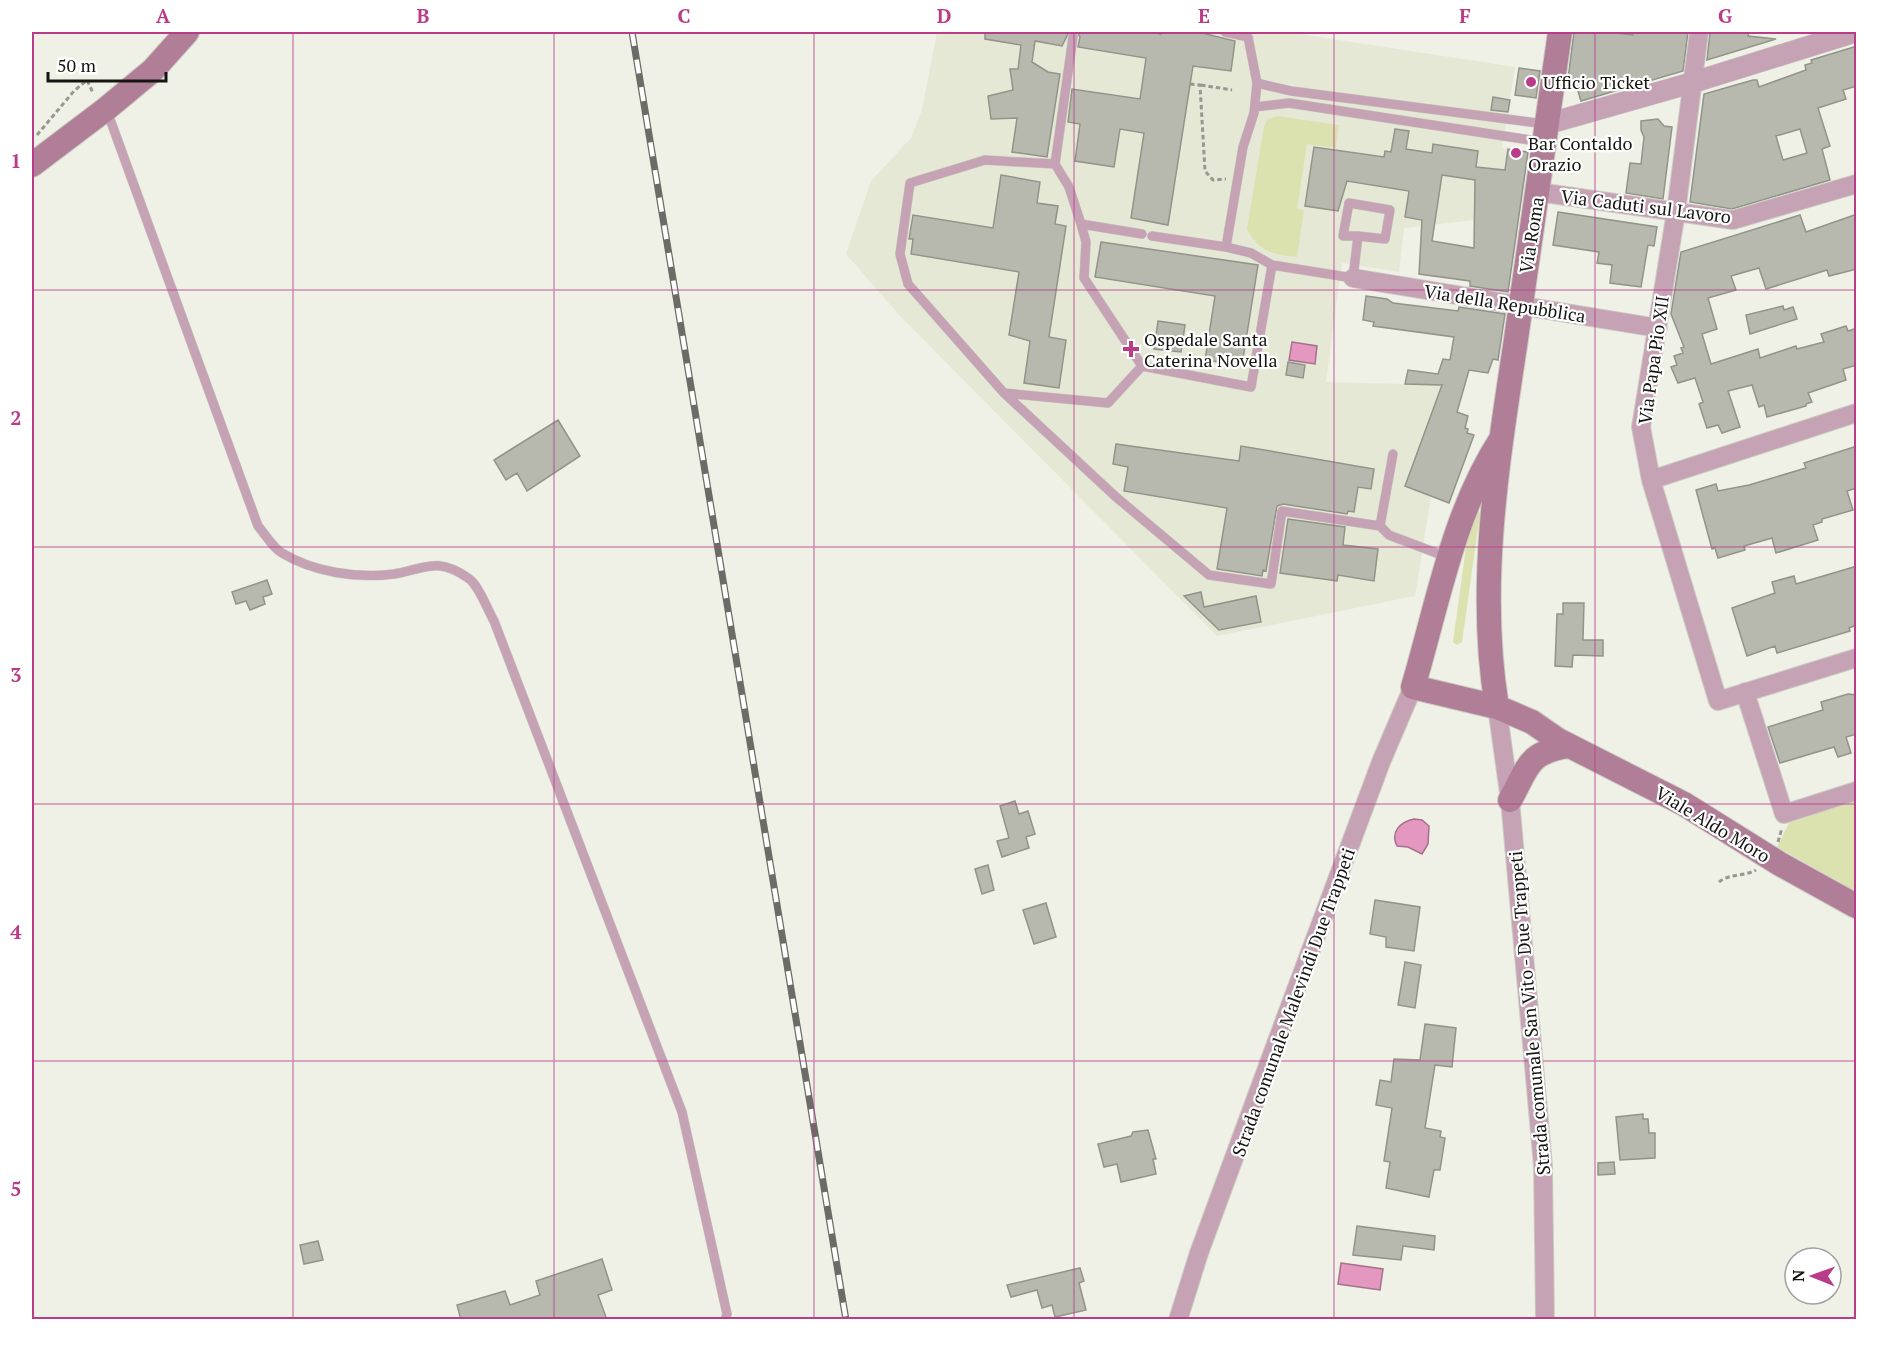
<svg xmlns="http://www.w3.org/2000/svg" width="1888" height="1351" font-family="'PT Serif',serif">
  <rect width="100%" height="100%" fill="#eff0e6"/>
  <path fill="#e6e8d6" d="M937,32H1287L1515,67L1502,148L1508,149L1505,170L1475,220L1404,228L1399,272L1342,263L1326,382L1442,385L1406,485L1431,497L1415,596L1217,636L900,316L846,254L871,181L911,138L922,110Z"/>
  <path fill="#dce1b0" d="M1277,116L1339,125L1336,148L1307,144L1297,209L1304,210L1297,257C1273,254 1258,252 1247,229L1264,126L1268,119Z
    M1478,509L1480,514L1462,642L1457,645L1453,642L1471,511Z
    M1856,801V891L1777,847L1789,823Z"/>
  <path fill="#e498c0" stroke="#a6718c" stroke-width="1.5" d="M1292,342L1317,346L1315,364L1289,360Z
    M1414,819L1422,820L1429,826L1428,844L1422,854L1408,847L1397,846C1390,832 1400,822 1414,819Z
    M1341,1263L1383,1269L1380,1290L1338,1284Z"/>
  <path fill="#b7b8ae" stroke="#929389" stroke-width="1.5" fill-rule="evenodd" d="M985,32H1069L1062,46L1035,41L1032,62L1048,72L1060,74L1047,157L1012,152L1017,118L991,119L988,96L1013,90L1010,69H1018L1021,45L985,39Z
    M1077,32H1198L1235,41L1231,71L1193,66L1168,225L1131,218L1144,133L1120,129L1114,167L1075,161L1080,124L1068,122L1072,89L1140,99L1146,58L1078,47L1080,37Z
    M1574,32H1606L1633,35V32H1688L1683,71L1581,101L1577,88L1567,87Z
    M1710,32H1749L1748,36L1776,39L1707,60Z
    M1857,46V86L1843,90L1846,99L1818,108L1830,146L1822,149L1830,180L1732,209L1690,202L1704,94L1753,80H1757L1759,87L1806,70L1805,65L1812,63L1811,60ZM1800,129L1807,153L1783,160L1776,136Z
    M1519,68L1540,71L1536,98L1515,95Z
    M1493,97L1510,100L1508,112L1491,110Z
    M1658,119L1664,126L1672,127L1663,199L1626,193L1630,163L1641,164L1644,137L1641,130V121Z
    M1395,129L1409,131L1406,149L1432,153L1433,144L1478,151L1476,167L1505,170L1508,149L1528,152L1508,292L1470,286V281L1419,274L1422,220L1405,217L1409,191L1347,181L1338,211L1305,206L1314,147L1384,157L1385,151L1391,152ZM1442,175L1475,180L1474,248L1432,241Z
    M1001,175L1040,182L1037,203L1058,206L1055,224L1066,226L1049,337L1066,340L1059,388L1024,383L1030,341L1009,335L1019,272L911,254L913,239H909L913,215L993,228Z
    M1558,212L1657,227L1654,246L1648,245L1641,287L1610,283L1612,265L1597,263L1599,252L1553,245Z
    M1857,214V269L1829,276L1827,270L1766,289L1759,268L1731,276L1736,290L1708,298L1717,329L1702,334L1711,364L1758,349L1760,358L1796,346L1797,349L1824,342L1821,334L1846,326L1848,331L1857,328V365L1843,369L1846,380L1808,393L1812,402L1806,404V406L1767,417L1764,405L1759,407L1752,385L1728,391L1740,427L1722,433L1718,425L1707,428L1699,404L1703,402L1695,378L1678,383L1671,367L1677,365L1674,356L1683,353L1681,348L1684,347L1671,314L1681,252L1800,215L1806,232Z
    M1101,242L1258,265L1242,365L1205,360L1215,296L1095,277Z
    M1366,296L1387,299L1393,303L1458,311L1459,307L1505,314L1498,360L1493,359L1488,373L1469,370L1457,412L1468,416L1465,428L1468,429L1467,433L1474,435L1449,503L1405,486L1442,385L1405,384L1408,370L1438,374L1443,359L1450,360L1454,337L1373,326L1374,322L1363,320Z
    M1783,306L1784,310L1793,307L1797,319L1750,334L1746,315Z
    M1158,321L1185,325L1181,352L1154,349Z
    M1288,362L1305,365L1303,378L1286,375Z
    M558,420L580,456L527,491L517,473L506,480L494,460Z
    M1116,444L1239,461L1241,446L1374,469L1371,489L1358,487L1354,512L1348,511L1347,514L1283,504L1277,506L1266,571L1263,570L1262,576L1217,569L1227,508L1124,491L1128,467L1113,464Z
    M1857,446V488L1847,491L1853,510L1822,519V522L1813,525L1818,540L1776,553L1772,538L1744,546L1745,550L1718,558L1715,548L1712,549L1696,490L1716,484L1718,491L1749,485L1806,468L1804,463Z
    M1288,519L1345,527L1343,545L1378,549L1374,581L1338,575L1337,581L1280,573Z
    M1857,566V625L1849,628L1850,631L1777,653L1775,646L1747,656L1732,608L1775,593L1772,582L1794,576L1796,584Z
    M267,580L272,594L263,597L265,604L250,610L246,601L236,604L232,592Z
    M1201,592L1204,607L1256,596L1261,622L1219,630L1184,596Z
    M1563,603H1584L1583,640H1603V656L1573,655L1572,667L1555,666L1557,614H1563Z
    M1848,694L1857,695V734L1846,737L1851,753L1838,757L1834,747L1780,763L1768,727L1823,710L1821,702Z
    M1015,801L1019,814L1028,811L1035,834L1026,837L1029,848L1002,857L997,841L1009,838L1000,806Z
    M988,865L994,890L982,894L975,869Z
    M1375,900L1420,907L1414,951L1386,947V937L1370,934Z
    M1046,903L1056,937L1034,944L1023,910Z
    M1405,962L1421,965L1415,1008L1398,1005Z
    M1425,1024L1456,1028L1452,1067L1435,1065L1425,1128L1441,1131L1440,1137L1445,1138L1440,1170H1434L1429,1197L1386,1188L1390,1162L1384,1161L1392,1108L1376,1105L1380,1080L1391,1082L1394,1059L1420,1060Z
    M1643,1114V1119H1648L1649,1133H1655V1158L1620,1160L1616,1117Z
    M1148,1130L1156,1159H1153L1156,1174L1121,1182L1117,1164L1104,1167L1098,1144L1131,1136L1133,1132Z
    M1614,1162L1615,1174L1598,1175V1163Z
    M1357,1226L1435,1236L1434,1250L1403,1246L1401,1260L1353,1255Z
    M318,1241L323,1260L304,1264L300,1245Z
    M602,1259L612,1290L598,1295L607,1320H461L457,1305L505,1291L510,1305L540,1295L536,1281Z
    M1080,1268L1084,1281L1079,1283L1086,1310L1055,1317L1052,1305L1042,1308L1037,1290L1011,1297L1007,1285Z"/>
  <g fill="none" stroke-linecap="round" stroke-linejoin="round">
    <defs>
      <path id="service" d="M1225,32L1248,37L1257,83L1254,113L1243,147L1226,247L1251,253L1272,265L1353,278L1358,236L1385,239L1390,210L1349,203L1343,236H1358
        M1073,37L1055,164L1069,187L1081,224L1142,234
        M1257,83L1291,91L1545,124
        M1255,107L1289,103L1543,142
        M107,111L258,526C265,534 273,548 282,553C313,572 358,579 394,574C424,569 437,556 468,578C479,585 487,609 494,621L682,1112L727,1314L725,1320
        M1055,164L985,160L910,183L900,254L908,284L1004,393L1108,403L1142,366
        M1081,224L1086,242L1084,278L1142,366L1251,387L1272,265
        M1152,236L1226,247
        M1004,393L1116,497L1209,575L1271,584L1282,511L1380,526L1393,454
        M1380,526L1389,535L1447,557"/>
      <path id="minor" d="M1699,32L1676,212L1641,427L1651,480L1718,701L1856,658
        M1538,192L1733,220L1856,184
        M1353,278L1658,328
        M1651,480L1856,413
        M1745,692L1784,814L1856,791
        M1497,707L1510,800L1543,1166L1545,1320
        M1178,1320L1199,1253L1277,1041L1381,762L1413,687"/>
      <path id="tertiary" d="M1547,124L1691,83L1855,32"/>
      <path id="secondary" d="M32,165L106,109L153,70L187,32
        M1501,439C1453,513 1438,603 1413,687L1497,707L1532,722L1558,740L1684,804L1780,864L1856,906
        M1497,707C1477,588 1497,465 1515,346C1530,241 1545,136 1560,32
        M1510,800C1529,766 1527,753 1568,746"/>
    </defs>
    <use href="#service" stroke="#cccdc4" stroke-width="10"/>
    <use href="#minor" stroke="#cccdc4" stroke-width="20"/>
    <use href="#tertiary" stroke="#cccdc4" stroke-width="22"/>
    <use href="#secondary" stroke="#cccdc4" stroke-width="26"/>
    <path stroke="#979890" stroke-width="3" stroke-dasharray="4.5 3" stroke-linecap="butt" d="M1160,35L1161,32
      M1190,84L1200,85L1205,171L1213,180L1226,179
      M1201,85L1232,90
      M37,135L74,91L87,80L93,93
      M1778,842L1782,828
      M1719,882C1730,873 1743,877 1756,870"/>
    <use href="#service" stroke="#c6a3b4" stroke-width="9"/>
    <use href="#minor" stroke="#c6a3b4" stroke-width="18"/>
    <use href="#tertiary" stroke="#c6a3b4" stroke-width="21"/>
    <use href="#secondary" stroke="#b07e97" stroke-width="24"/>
    <defs>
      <path id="rail" d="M632,32L846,1320"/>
    </defs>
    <use href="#rail" stroke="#6b6c66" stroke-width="7"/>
    <use href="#rail" stroke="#fff" stroke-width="4.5" stroke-dasharray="14" stroke-linecap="butt"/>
  </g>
  <path fill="none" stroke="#ba3b88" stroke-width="1.5" stroke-opacity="0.55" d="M293,32V1320M554,32V1320M814,32V1320M1074,32V1320M1334,32V1320M1595,32V1320M32,290H1856M32,547H1856M32,804H1856M32,1061H1856"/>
  <g fill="#ba3b88" stroke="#fff" stroke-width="2">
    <circle cx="1531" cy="82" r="6"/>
    <circle cx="1516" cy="153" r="6"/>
    <path d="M1128 340h6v6h6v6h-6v6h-6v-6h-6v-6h6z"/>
  </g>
  <g text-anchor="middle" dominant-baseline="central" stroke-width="4.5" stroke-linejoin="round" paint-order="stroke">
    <g font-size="18" fill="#151512" stroke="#fff" text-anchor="start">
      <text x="1543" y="82">Ufficio Ticket</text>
      <text x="1528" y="143">Bar Contaldo<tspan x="1528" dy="21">Orazio</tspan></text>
      <text x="1144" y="339">Ospedale Santa<tspan x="1144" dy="21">Caterina Novella</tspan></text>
    </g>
    <g font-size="18" fill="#151512" stroke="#fff">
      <text transform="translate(1646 206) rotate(7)">Via Caduti sul Lavoro</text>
      <text transform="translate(1531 235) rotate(-81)">Via Roma</text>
      <text transform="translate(1505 303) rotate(9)">Via della Repubblica</text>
      <text transform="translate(1653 360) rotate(-82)">Via Papa Pio XII</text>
      <text transform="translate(1713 824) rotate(31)">Viale Aldo Moro</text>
      <text transform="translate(1293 1002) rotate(-70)">Strada comunale Malevindi Due Trappeti</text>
      <text transform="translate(1529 1013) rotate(-95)">Strada comunale San Vito - Due Trappeti</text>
    </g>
  </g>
  <rect width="1888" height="1351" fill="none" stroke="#ffffff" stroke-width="66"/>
  <g transform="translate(1813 1276) rotate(271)"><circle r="28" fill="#ffffff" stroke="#a1a1a0" stroke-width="1.5"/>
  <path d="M0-4.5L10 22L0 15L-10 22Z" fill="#ba3b88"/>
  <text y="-9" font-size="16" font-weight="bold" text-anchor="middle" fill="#151512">N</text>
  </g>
  <path d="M48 72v9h118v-9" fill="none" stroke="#151512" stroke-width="3"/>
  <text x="57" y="72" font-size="18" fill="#151512" stroke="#ffffff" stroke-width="4.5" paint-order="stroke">50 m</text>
  <rect x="33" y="33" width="1822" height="1285" fill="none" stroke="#ba3b88" stroke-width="2"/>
  <g font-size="20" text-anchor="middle" font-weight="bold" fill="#ba3b88">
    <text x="163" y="23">A</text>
    <text x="423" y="23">B</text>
    <text x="684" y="23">C</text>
    <text x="944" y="23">D</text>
    <text x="1204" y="23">E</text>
    <text x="1465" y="23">F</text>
    <text x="1725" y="23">G</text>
    <text x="16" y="168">1</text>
    <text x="16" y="425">2</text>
    <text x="16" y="682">3</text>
    <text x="16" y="939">4</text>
    <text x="16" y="1196">5</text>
  </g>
</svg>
